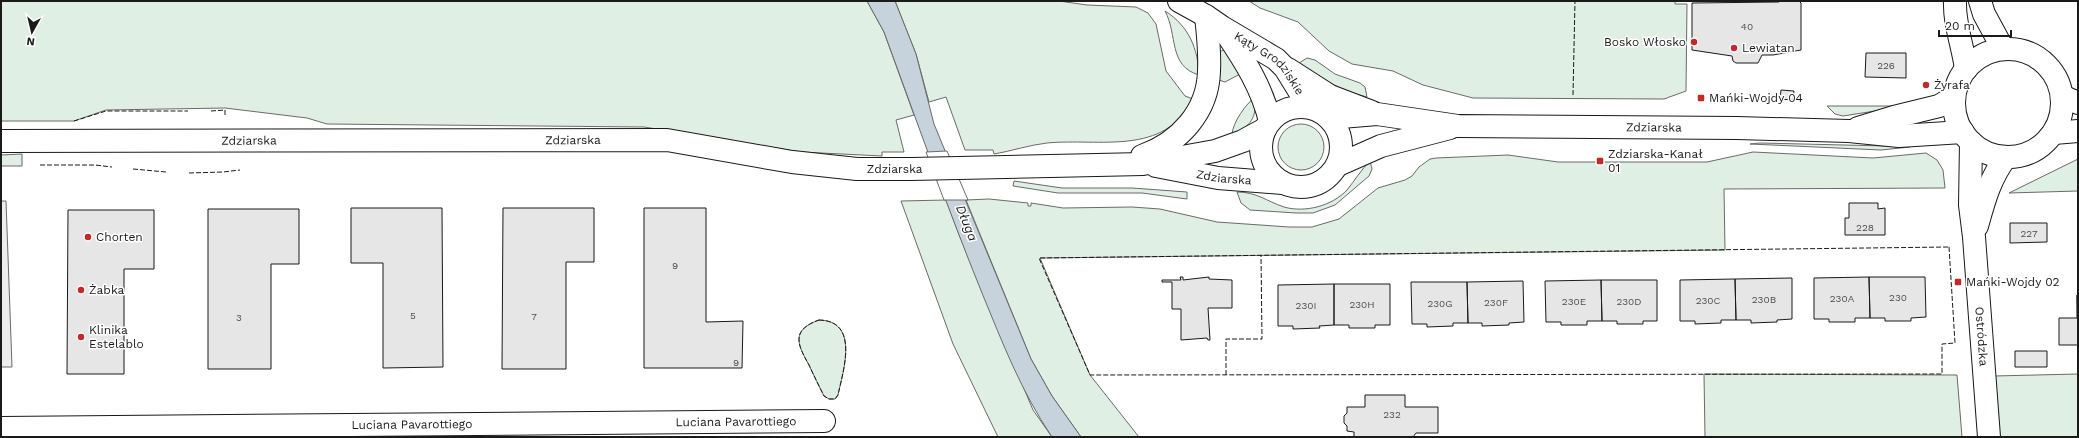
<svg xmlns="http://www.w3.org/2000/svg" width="2079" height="438" font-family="'Work Sans',sans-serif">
  <rect width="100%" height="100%" fill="#fff"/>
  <path fill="#e0efe3" stroke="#6a6a6a" d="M1,1H867L884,32L914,115L896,120L904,152H882V156L801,152L644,127L327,124L307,118L225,108L106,110L74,121H1Z
    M895,1H1059L1087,5L1136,7L1148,13L1156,24L1166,71L1185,96L1193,99C1164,157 1100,138 1047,143C1029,145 1012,151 994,154L993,150H965L946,97L929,102L916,54Z
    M1249,1H1675V4H1687L1686,91L1664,99L1473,98L1423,85L1393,71L1352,64L1329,51L1298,22L1260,8Z
    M1165,11C1189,26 1198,49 1199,75C1168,66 1178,35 1165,11Z
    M1223,50L1225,51L1242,73L1225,82L1219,80L1220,52Z
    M1307,58L1315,60L1335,74L1360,83L1365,87L1367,97C1341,91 1320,78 1299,63Z
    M1255,97C1257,117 1251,127 1232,134C1233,122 1246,104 1255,97Z
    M1827,106H1893L1894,108L1843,116L1835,114Z
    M1278 147a23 23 0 1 1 46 0a23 23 0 1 1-46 0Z
    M1760,143L1886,146L1909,144L1910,147L1881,150L1750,144Z
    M1753,152L1873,158L1926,153L1937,160L1943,170L1945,188L1724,189L1725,250L1040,258L1090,375L1139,437H1081L1052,396L1031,359L966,200L989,199L1028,203V206H1031V203L1063,208L1132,207L1160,209L1217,222L1289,227H1312L1339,219L1378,188L1405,180L1412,176L1419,167L1430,159L1436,158L1508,155L1558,162H1707Z
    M22,154V166H1V155Z
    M2078,159V191L2009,193Z
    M1370,161L1372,169L1369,176L1335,205L1313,213H1296L1250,210L1241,203L1237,192C1257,192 1266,201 1284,207C1305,213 1332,206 1347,190C1355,180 1361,170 1370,161Z
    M1014,181L1062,188H1132L1187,192V199L1142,193H1058L1013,186Z
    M946,200L960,237L1033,410L1052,437H998L953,344L901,201Z
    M819,320C860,321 843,371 838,395L835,399H829L824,396C819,386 814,376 809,365C797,344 791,330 819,320Z
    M1704,374L1957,375L1962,437H1705Z
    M2078,374V437H2000L1994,376Z"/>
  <path fill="#ededed" stroke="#6a6a6a" d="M1,201H6L12,367H1Z"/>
  <path fill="#c6d2dc" stroke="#6a6a6a" d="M867,1H895L916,54L934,124L1031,359L1052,396L1081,437H1052C1021,391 1003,344 982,293C947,207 916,119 884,32Z"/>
  <path fill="#fff" stroke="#6a6a6a" d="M947,151L968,200H944L926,152Z"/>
  <path fill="#e6e6e6" stroke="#1a1a1a" d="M1779,1H1799L1801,3V50L1773,55H1762L1758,63H1736L1733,61L1732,56L1692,50V3L1779,2Z
    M1866,53H1906V78L1865,77Z
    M1781,90L1794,91L1793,100L1780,99Z
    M1849,203H1878V209L1885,208V235H1845V218H1849Z
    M351,208H442L443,367L383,368V263H351Z
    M503,208H594V262H566V369H502Z
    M644,208H706V322L743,321L742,368H644Z
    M208,209H299V264H271V369H208Z
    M68,210H154V269H124V374H67Z
    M2010,223H2047V242L2010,243Z
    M1180,277H1183V280L1209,277V279L1232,280V308H1208L1210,340H1208L1207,338L1181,340V309H1172V282H1162V280H1181Z
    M1869,277H1925L1926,317L1911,318V321H1885V318H1870Z
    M1869,277L1870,318H1855V322H1829V319H1814V278Z
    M1792,278V319L1777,320V322L1751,323V320H1736L1735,279Z
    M1735,279L1736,320H1721V323L1695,324V321H1680V280Z
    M1601,280H1657V321H1643V324H1617V321H1602Z
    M1601,280L1602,321H1587V325H1561V322H1546L1545,281Z
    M1523,281L1524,322L1509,323V325L1482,326V323H1468L1467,282Z
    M1411,282H1467L1468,323H1453V326L1427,327V324H1412Z
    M1334,284V325L1319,326L1320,328L1293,329V326H1278V285Z
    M1334,284H1390V325H1375V328H1349V325H1334Z
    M2077,295L2078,345H2059V318H2077Z
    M2015,351H2047V367H2015Z
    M1365,395H1405V407H1438V433H1416L1413,437H1354V432L1347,431V426L1344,423V416L1347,413V407H1365Z"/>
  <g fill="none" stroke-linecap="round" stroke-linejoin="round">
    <defs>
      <g id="minor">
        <path d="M2062,96L2078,103"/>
        <path d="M2054,133L2078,131"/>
        <path id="s1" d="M1,428L824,421"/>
      </g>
      <g id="tertiary">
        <path id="s2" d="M1179,1L1206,16L1222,27L1276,59L1285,68L1309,107"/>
        <path d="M1955,1C1954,24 1963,46 1966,69"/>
        <path d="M1980,1L1984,14L2003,49"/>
        <path d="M1226,33C1245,61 1262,88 1270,121"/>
        <circle cx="2008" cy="103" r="54"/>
        <path d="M1288,69L1330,96L1372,112"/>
        <circle cx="1301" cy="147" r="40"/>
        <path id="s3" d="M1329,118L1377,114L1458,126L1737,128L1849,131L1899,136L1963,132"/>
        <path d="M1858,128L1894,117L1939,106L1954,97"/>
        <path id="s4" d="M1,141L667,140L792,162L857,169H911L1143,164L1215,151L1243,141L1265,129"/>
        <path id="s5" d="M1971,142L1970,205L1974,237L1989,437"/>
        <path d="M1142,156C1179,143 1208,112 1209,71C1210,52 1208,34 1206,16"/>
        <path d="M1338,165L1381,146L1450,128"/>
        <path id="s6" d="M1156,166L1218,178L1282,183"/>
        <path d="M1977,226C1984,201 1990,178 2006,157"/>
      </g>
    </defs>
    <use href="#minor" stroke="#1a1a1a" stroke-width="24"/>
    <use href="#tertiary" stroke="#1a1a1a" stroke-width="24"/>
    <use href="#minor" stroke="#fff" stroke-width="22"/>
    <use href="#tertiary" stroke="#fff" stroke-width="22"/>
    <path stroke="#1a1a1a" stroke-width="1" stroke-dasharray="5 2" stroke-linecap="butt" d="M1573,95L1575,1
      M211,111L225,110V116
      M74,121L106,111H188
      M40,165H95L112,167
      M133,169L166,172
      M189,173L223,172L240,170
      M1949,247L1955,343L1942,344V374L1090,375L1039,258Z
      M819,320C860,321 843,371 838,395L835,399H829L824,396C819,386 814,376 809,365C797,344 791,330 819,320Z
      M1226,375V339H1262L1261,255"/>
  </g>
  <g fill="#c62828" stroke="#fff" stroke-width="1.5">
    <circle cx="1694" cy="42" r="4"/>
    <circle cx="1734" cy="48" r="4"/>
    <circle cx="1926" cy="85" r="4"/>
    <rect x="1697" y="94" width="8" height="8" rx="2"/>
    <rect x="1596" y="157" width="8" height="8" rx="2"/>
    <circle cx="88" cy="237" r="4"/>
    <rect x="1954" y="278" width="8" height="8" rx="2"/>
    <circle cx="81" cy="290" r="4"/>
    <circle cx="81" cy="337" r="4"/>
  </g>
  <g text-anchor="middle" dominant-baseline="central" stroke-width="3" stroke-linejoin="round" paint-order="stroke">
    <g font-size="10" fill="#4d4d4d">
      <text x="1747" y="26">40</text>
      <text x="1886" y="65">226</text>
      <text x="1865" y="227">228</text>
      <text x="2029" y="233">227</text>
      <text x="675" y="265">9</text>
      <text x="1898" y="297">230</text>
      <text x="1842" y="298">230A</text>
      <text x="1764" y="299">230B</text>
      <text x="1708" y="300">230C</text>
      <text x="1574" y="301">230E</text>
      <text x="1629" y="301">230D</text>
      <text x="1496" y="302">230F</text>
      <text x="1440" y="303">230G</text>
      <text x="1362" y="304">230H</text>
      <text x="1306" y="305">230I</text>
      <text x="413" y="315">5</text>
      <text x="534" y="316">7</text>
      <text x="239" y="317">3</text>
      <text x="736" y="362">9</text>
      <text x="1392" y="414">232</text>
    </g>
    <g font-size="12" fill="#1a1a1a" stroke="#fff" text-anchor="start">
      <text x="1686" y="42" text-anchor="end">Bosko Włosko</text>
      <text x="1742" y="48">Lewiatan</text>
      <text x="1934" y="85">Żyrafa</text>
      <text x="1709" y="98">Mańki-Wojdy 04</text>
      <text x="1608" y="154">Zdziarska-Kanał<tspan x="1608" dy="14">01</tspan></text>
      <text x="96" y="237">Chorten</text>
      <text x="1966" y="282">Mańki-Wojdy 02</text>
      <text x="89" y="290">Żabka</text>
      <text x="89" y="330">Klinika<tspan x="89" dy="14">Estelablo</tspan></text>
    </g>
    <g font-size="12" fill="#1a1a1a" stroke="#fff">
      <text stroke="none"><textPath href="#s2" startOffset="111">Kąty Grodziskie</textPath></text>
      <text stroke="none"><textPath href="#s3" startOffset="326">Zdziarska</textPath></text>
      <text stroke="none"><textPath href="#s4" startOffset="572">Zdziarska</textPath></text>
      <text stroke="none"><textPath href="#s4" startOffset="248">Zdziarska</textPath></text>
      <text stroke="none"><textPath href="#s4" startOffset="896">Zdziarska</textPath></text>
      <text stroke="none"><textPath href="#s6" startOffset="69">Zdziarska</textPath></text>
      <text stroke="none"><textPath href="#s5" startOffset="195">Ostródzka</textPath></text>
      <text stroke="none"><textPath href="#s1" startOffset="735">Luciana Pavarottiego</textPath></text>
      <text stroke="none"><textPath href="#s1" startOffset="411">Luciana Pavarottiego</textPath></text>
    </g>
    <g font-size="13" font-style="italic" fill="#1a1a1a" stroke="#fff">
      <text transform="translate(967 223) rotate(68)">Długa</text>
    </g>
  </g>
  <rect width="2079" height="438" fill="none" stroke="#1a1a1a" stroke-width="4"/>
  <g transform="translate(32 32) rotate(188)" stroke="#ffffff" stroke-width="3" paint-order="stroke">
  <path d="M0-3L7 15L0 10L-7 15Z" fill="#1a1a1a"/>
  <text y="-6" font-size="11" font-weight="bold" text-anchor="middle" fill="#1a1a1a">N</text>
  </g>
  <path d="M1939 30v6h72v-6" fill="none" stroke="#1a1a1a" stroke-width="2"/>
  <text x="1945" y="30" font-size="12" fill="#1a1a1a" stroke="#ffffff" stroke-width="3" paint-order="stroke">20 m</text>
</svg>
